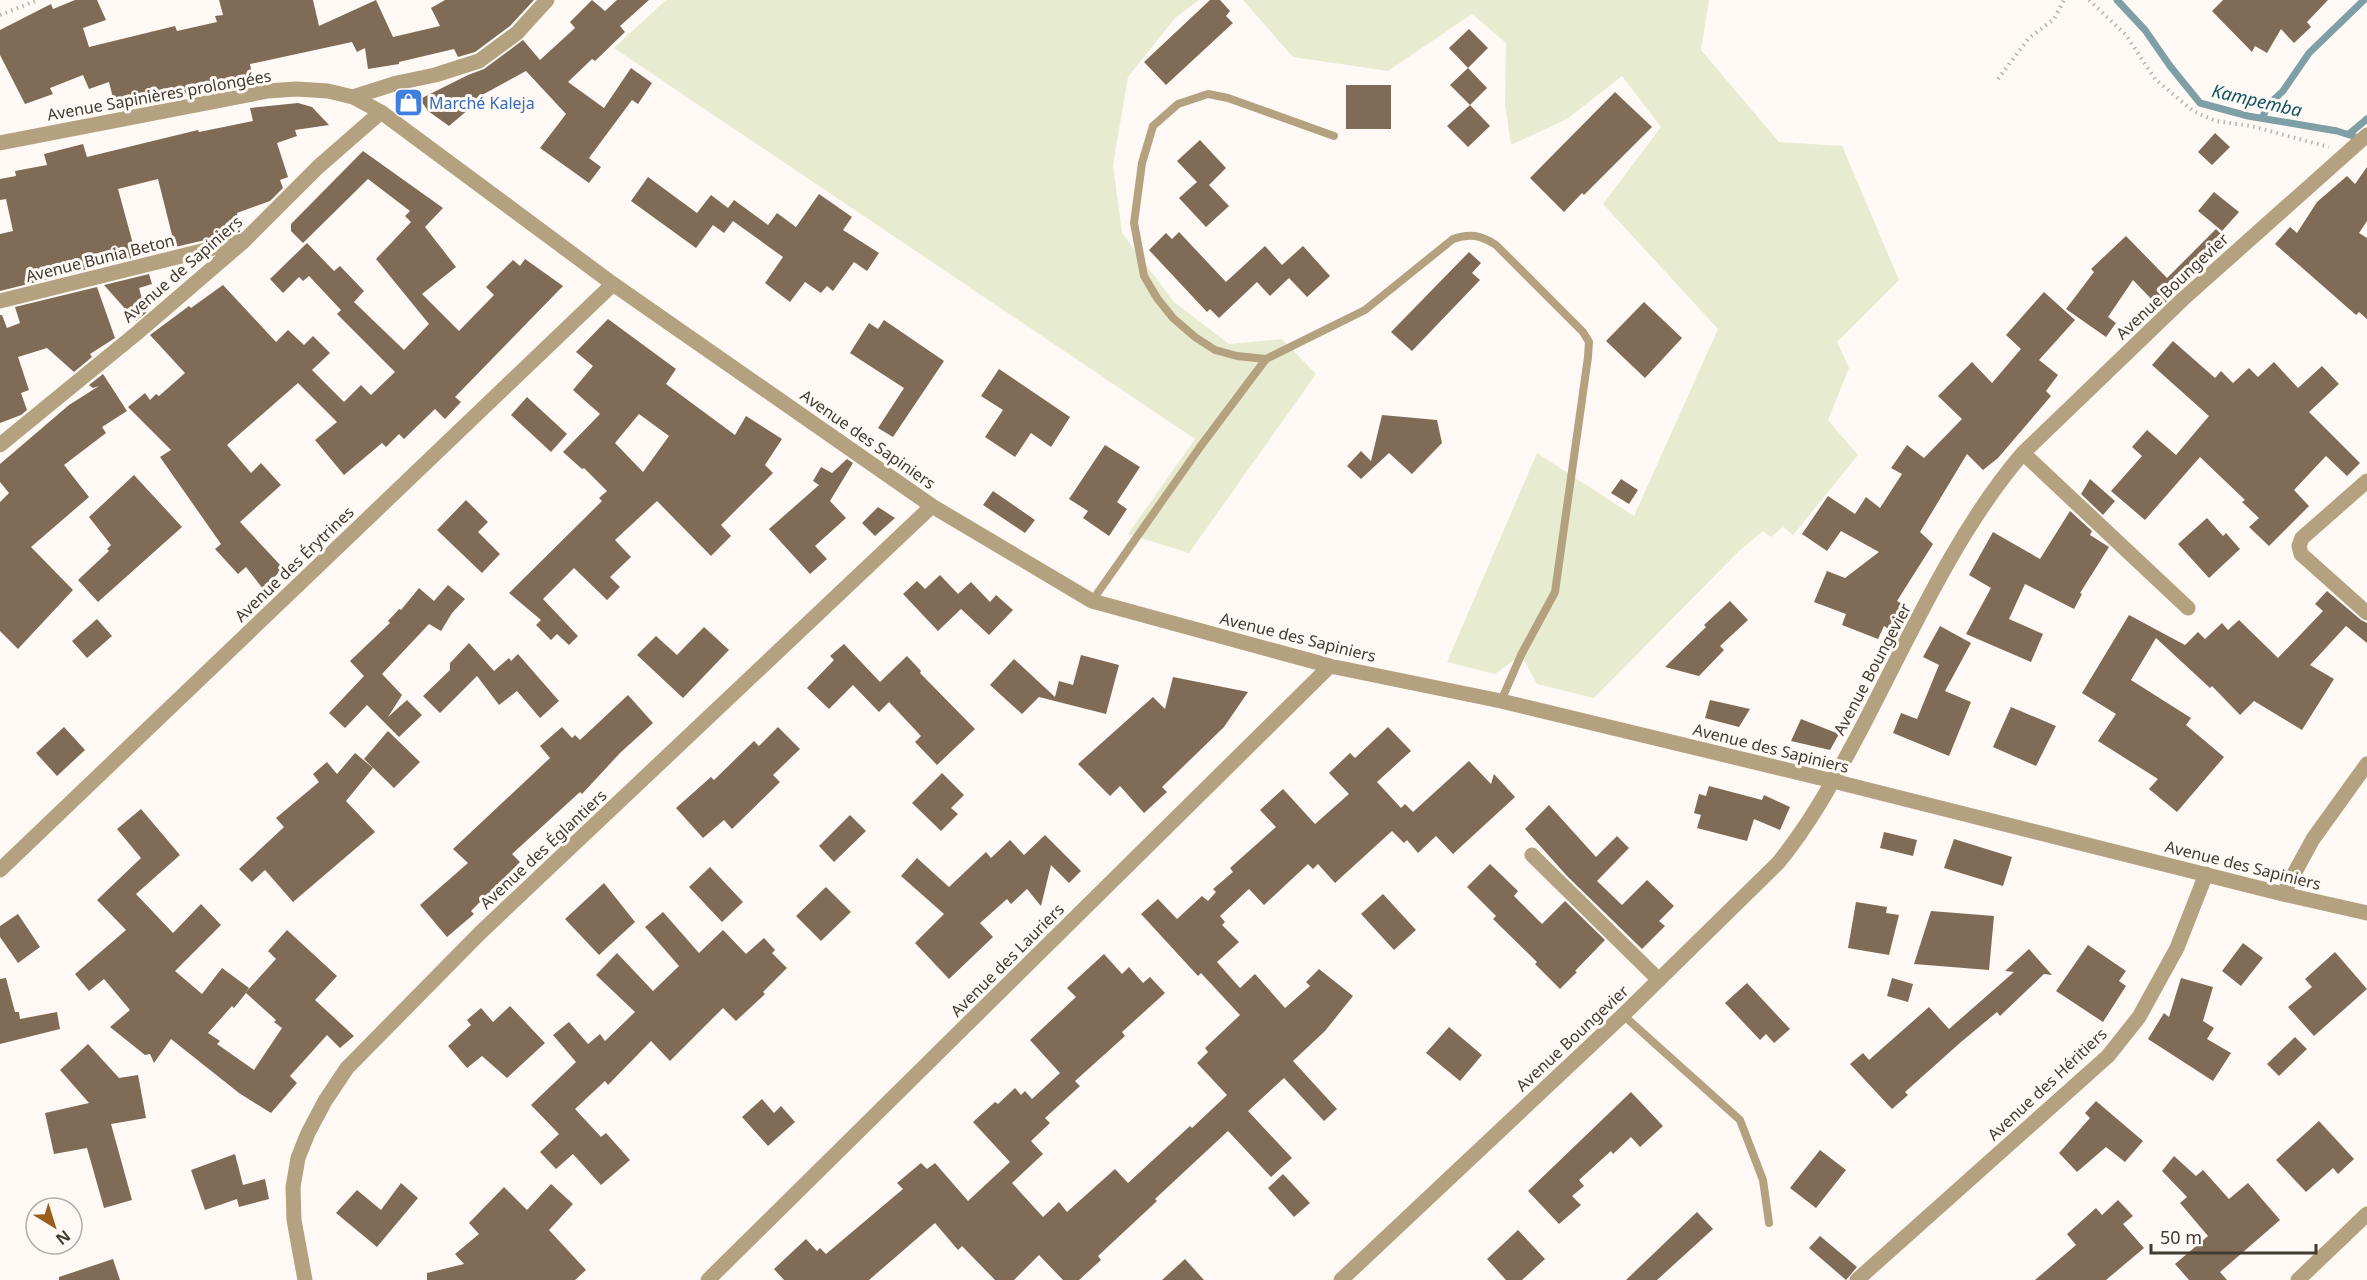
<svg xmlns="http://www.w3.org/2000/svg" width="2367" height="1280" font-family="'Noto Sans',sans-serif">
  <rect width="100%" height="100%" fill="#fef9f4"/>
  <path fill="#e7ecd0" d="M666,0H1199L1175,18L1128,77L1113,165L1122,233L1174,302L1229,344L1282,339L1316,374L1189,553L1128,534L1195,439L614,48Z
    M1243,0H1709L1701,50L1779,142L1842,146L1899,280L1837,342L1849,368L1828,420L1858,455L1793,535L1783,527L1771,537L1763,531L1739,551L1594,698L1537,684L1521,655L1495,674L1447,662L1537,453L1634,516L1718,329L1603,204L1661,127L1622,76L1567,119L1511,145L1505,104L1506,43L1472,14L1388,71L1293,57Z"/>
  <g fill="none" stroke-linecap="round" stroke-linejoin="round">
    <path stroke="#7e9fa6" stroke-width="7" d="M2117,0L2145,30L2170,66L2200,103L2248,116L2337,131L2362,139
      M2262,118L2269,104L2283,91L2309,53L2364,0
      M2349,134L2367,119"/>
  </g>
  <path fill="#806b56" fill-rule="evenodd" d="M75,0H97L106,20L83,28L89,47L175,26L177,31L217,22L215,16L223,15L219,0H313L319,26L376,0L393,37L440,26L431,8L445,0H534L510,26L475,52L458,57L454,49L399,62V64L368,69L365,48L357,52L352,42L250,64L254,84L221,90L182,95L116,110L109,82L89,89L83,75L50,88L53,94L25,104L0,55V30L51,4L53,9Z
    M592,0L605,11L617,0H649L620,26L625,32L595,61L592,59L568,82L604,108L631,68L652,83L638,104L632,100L589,158L601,167L589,183L540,148L566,114L526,71L471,101L475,104L449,126L428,111L420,99L468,75L484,69L523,40L540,60L575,28L570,22Z
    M1210,0H1220L1230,11L1226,16L1233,23L1166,85L1144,62Z
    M2223,0H2328L2307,22L2311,27L2294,43L2281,29L2267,53L2255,46L2252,52L2212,11Z
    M1469,29L1488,48L1468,68L1449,48Z
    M1468,68L1487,88L1470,105L1450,85Z
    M1346,85H1391V129H1346Z
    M1615,92L1652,127L1584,195L1582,193L1564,212L1530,178Z
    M298,103L312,107L329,125L295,130L297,136L277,143L288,177L280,180L283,188L270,201L237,213L240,232L175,247L158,179L118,189L133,244L140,242L144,255L0,291V234L13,231L6,199L0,200V179L16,176L15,171L47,165L44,154L83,144L87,157L198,130L199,132L253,121L250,108Z
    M1470,105L1490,126L1468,147L1447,126Z
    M2215,133L2230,147L2212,165L2198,152Z
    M1200,140L1226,168L1209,185L1229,206L1206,227L1179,198L1197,182L1177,161Z
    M363,151L443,208L425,227L456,267L422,294L459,331L494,295L486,287L513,260L520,266L525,259L563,286L455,397L461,402L445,419L435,409L404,439L399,434L386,447L382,443L344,475L315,440L337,422L298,383L227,445L251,473L261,463L281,485L240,522L283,568L263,589L246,567L238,574L215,549L221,544L160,457L171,450L128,407L145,393L150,400L156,394L159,396L185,373L150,335L189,306L191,308L223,285L276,342L288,330L304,345L313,336L330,353L312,370L344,402L361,385L371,395L395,372L337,314L341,310L309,276L303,281L299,277L283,293L270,279L307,243L334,271L340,266L364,291L354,302L404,350L429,324L376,259L411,222L405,216L410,211L368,179L303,243L291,231V224Z
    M2367,167V221L2359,233L2367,238V319L2359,312L2356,315L2275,244L2290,227L2297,233L2317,202L2347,176L2355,184Z
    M648,177L697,213L711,195L728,208L734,200L768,225L777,213L796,227L819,194L852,217L843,230L879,253L867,271L854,262L833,291L827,286L821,293L805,282L790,302L765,283L783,257L733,221L724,233L713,225L696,248L631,201Z
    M2214,192L2239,212L2222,231L2198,211Z
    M2216,229L2228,241L2160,308L2133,280L2108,317L2116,323L2106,337L2066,309L2094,272L2091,269L2126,236L2167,278Z
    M1179,232L1226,282L1265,246L1282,265L1303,246L1330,276L1307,297L1289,278L1270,296L1257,282L1219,318L1210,309L1207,312L1149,250L1166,233L1172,239Z
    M1469,252L1481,263L1472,273L1480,280L1412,351L1391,332Z
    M149,274L152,284L139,288L146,313L136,321L104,285Z
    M97,287L115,338L90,354L92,357L74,372L47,348L18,357L29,390L21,393L27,410L21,415L0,423V315H2L7,328L20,323L15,307Z
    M2044,292L2075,320L2039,360L2058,375L2046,391L2051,396L1998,458L1983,470L1967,454L1920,532L1933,544L1897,601L1908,607L1894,632L1884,626L1878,639L1842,625L1846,614L1814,602L1827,571L1845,578L1879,552L1841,531L1827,551L1802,534L1828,496L1855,514L1866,497L1880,508L1902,474L1891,468L1907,445L1924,458L1962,419L1938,396L1972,362L1992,383L2021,349L2006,335Z
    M1644,302L1682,338L1645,378L1606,341Z
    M608,319L676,369L666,384L735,435L746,416L782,439L765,465L773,473L721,525L731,536L711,556L657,501L615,540L631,557L610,577L620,587L607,600L574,568L543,599L578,636L569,645L557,634L551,640L536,625L541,620L509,593L602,501L599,498L607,491L584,468L582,469L563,452L600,414L573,390L593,366L576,352ZM639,414L669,436L643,472L615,443Z
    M884,320L944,361L893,437L878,428L904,388L850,353L869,323L878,329Z
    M2173,341L2215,378L2221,371L2233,383L2249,368L2258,377L2274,362L2298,388L2322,366L2339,384L2309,412L2360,463L2347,476L2326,456L2294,490L2309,506L2269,546L2249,527L2259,518L2242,502L2245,500L2200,457L2145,520L2111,491L2142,456L2132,447L2147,430L2176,455L2209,416L2152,365Z
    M999,369L1070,417L1051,447L1031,433L1015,457L985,437L1003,410L981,396Z
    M103,374L127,411L102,427L106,433L64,465L89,497L31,547L73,590L18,649L0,631V502L9,493L0,482V464L69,405L99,386L93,388L89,385Z
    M527,397L567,434L551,452L511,415Z
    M1382,415L1437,420L1442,443L1412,474L1389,453L1361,479L1347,466L1361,451L1371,461Z
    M1105,445L1140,467L1117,502L1127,509L1109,536L1083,518L1088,511L1069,499Z
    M847,459L853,463L830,501L846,518L815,546L827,559L810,574L769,529L819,485L813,481L821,467L832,473Z
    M134,475L182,527L98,602L78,580L109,551L107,549L111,545L89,517Z
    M1621,479L1638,490L1629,504L1611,493Z
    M2090,479L2115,501L2103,515L2081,494Z
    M993,491L1035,520L1025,533L983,505Z
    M466,500L488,522L478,532L500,554L482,573L437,530Z
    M878,507L895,518L875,536L862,523Z
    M2070,511L2092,531L2090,535L2109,547L2080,593L2082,594L2074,609L2025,584L2009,619L2043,634L2031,662L1966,634L1991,588L1969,575L1993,532L2040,559Z
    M2207,518L2223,536L2226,533L2240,549L2209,578L2178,544Z
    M940,575L958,594L971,582L990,602L996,595L1013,610L989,635L961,609L938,631L903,594L917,581L925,589Z
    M448,585L465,599L452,613L441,631L429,624L382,674L402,695L388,717L407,700L422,715L399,737L367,705L345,728L329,713L364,676L350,661L390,623L388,621L399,609L401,610L419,588L434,601Z
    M2327,591L2361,620L2367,623V643L2346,626L2310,665L2334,679L2302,730L2254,701L2240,715L2212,686L2210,688L2156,638L2131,680L2191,718L2186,725L2224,757L2177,812L2149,789L2158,779L2098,741L2116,714L2082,693L2129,615L2185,645L2198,632L2205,639L2222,623L2228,630L2239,620L2278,658L2323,611L2315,604Z
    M1730,601L1748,620L1720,646L1724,650L1699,676L1665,667L1706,627L1704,625Z
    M97,619L112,636L87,658L72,641Z
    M1940,626L1971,643L1945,691L1971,702L1949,756L1893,733L1901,713L1917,719L1939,665L1923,657Z
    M704,627L729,650L683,698L637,655L656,636L677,655Z
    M469,643L494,671L509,658L511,661L518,654L559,701L540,718L517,691L499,705L477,676L440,713L423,696L450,670V663Z
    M844,644L880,682L907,656L921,671L920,673L975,729L937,765L915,742L921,736L889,702L879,712L853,685L829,709L807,688L834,660L830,656Z
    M1081,655L1119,665L1106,714L1039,697L1022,714L990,685L1014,659L1055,697L1059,681L1073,685Z
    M1173,677L1248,692L1224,727L1162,787L1167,792L1144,813L1120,786L1110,796L1078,764L1153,697L1165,709Z
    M628,695L653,723L620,753L582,794L580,792L512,854L520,862L471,911L474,914L447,937L420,905L468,863L453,849L550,758L540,746L562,727L572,738L575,735L580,740Z
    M1710,700L1750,709L1739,727L1705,718Z
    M2011,707L2056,726L2036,766L1993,747Z
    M1801,719L1839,734L1830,750L1791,741Z
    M64,727L85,750L57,776L36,753Z
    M778,727L800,749L773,775L780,782L732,829L724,820L703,838L676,808L711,777L714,780L754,741L759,746Z
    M1388,727L1411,751L1377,782L1401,808L1405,804L1413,812L1469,761L1491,784L1494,774L1515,797L1453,854L1436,836L1418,853L1407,840L1404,843L1392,831L1335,883L1318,864L1313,869L1308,864L1264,905L1249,889L1220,916L1225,922L1222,925L1239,942L1217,962L1240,988L1255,974L1285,1008L1310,986L1306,982L1319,969L1353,996L1325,1031L1293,1061L1337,1109L1324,1121L1284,1078L1248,1111L1292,1158L1271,1177L1228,1131L1155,1199L1157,1201L1098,1256L1101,1260L1079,1280H1063L1039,1255L1014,1280H995L962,1246L958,1250L935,1223L869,1280H784L774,1269L806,1239L817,1251L820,1248L826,1254L903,1189L897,1183L921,1163L927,1169L935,1163L968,1201L1010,1162L973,1122L995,1102L998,1104L1015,1088L1021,1095L1025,1091L1032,1099L1060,1073L1030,1040L1076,997L1067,988L1104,954L1122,974L1129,967L1143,983L1150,977L1165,993L1122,1032L1125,1036L1075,1081L1080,1086L1045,1118L1050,1123L1031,1141L1043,1154L1012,1183L1043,1217L1059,1202L1067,1212L1115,1169L1128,1183L1190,1126L1192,1128L1227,1095L1197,1063L1208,1052L1205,1048L1240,1015L1201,973L1198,976L1141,914L1158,899L1177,919L1202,896L1208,901L1216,892L1213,889L1233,872L1230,868L1276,827L1260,810L1283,789L1315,824L1349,794L1329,773L1350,753L1355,758Z
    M388,731L420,762L394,788L364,759Z
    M355,753L373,768L346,801L375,832L293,902L265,870L252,882L239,869L284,827L276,818L319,782L313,774L327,762L337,774Z
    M942,773L964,795L951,808L958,814L941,831L912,803Z
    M1709,786L1762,800L1764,795L1790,807L1780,830L1754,819L1747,841L1697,828L1701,815L1694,813L1699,794L1706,796Z
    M1549,805L1596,857L1617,836L1629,848L1597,881L1622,905L1647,880L1674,906L1659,921L1665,926L1642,949L1567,876L1525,829Z
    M141,809L180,855L136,894L173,933L201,904L221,925L175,971L202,994L222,968L249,988L246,992L276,959L268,951L287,930L337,976L315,1000L354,1036L340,1048L327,1035L290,1076L297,1083L271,1113L239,1093L171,1039L154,1063L150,1054L145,1055L110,1027L130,1010L104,979L89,991L75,974L126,930L97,900L141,858L117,829ZM246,993L276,1020L274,1022L282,1028L254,1070L217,1044L220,1041L208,1033L232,1006L234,1008Z
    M850,815L866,831L834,862L819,846Z
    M1884,832L1917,840L1913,856L1880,848Z
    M1045,835L1081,871L1069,883L1051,865L1041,906L1027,889L1011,904L1007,899L980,923L993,937L949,979L915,943L944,914L901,876L917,858L949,887L986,852L991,858L1010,840L1024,855Z
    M1954,839L2012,857L2003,886L1944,868Z
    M1490,864L1518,891L1514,896L1542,924L1565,901L1605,940L1575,971L1577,972L1560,989L1535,964L1537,962L1493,919L1496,916L1467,887Z
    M710,867L743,902L722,922L689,887Z
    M604,883L635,922L599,955L565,919Z
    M826,887L851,912L821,941L796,916Z
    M1383,894L1416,930L1394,950L1361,914Z
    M1856,902L1887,907L1886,913L1899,915L1889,955L1848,948Z
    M1931,911L1994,916L1989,970L1914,964Z
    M663,912L699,953L723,930L746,954L764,938L775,950L772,953L787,968L763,992L765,994L736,1021L723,1008L670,1061L651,1041L608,1085L605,1081L575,1109L601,1137L606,1133L630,1160L601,1185L573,1154L556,1169L540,1152L559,1134L531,1105L576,1062L553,1035L569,1022L588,1044L600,1034L605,1041L635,1012L596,975L617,953L653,991L679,966L645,927Z
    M18,914L40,947L18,963L0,937V926Z
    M2243,943L2263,958L2241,986L2222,971Z
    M2088,945L2126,971L2119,981L2126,986L2103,1022L2056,991Z
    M2029,949L2052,975L2044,974L2000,1016L1997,1012L1961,1042L1905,1092L1908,1095L1892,1109L1850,1064L1863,1053L1869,1060L1929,1007L1949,1029L2014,972L2005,971Z
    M2335,952L2367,989L2314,1036L2288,1007L2312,987L2305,979Z
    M6,978L15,1012H19L20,1019L57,1012L60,1029L0,1044V979Z
    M1892,978L1913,984L1908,1002L1887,996Z
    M2181,978L2213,987L2203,1021L2214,1028L2207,1039L2231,1053L2213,1081L2148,1039L2164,1013L2169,1017Z
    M1747,983L1790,1029L1774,1043L1766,1034L1760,1040L1725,1003Z
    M510,1006L545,1043L507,1078L482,1056L467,1068L448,1046L471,1025L467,1020L481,1008L493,1022Z
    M1449,1027L1482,1055L1460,1081L1426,1053Z
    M2295,1037L2307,1049L2279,1076L2267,1064Z
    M88,1044L119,1078L138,1075L146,1118L111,1124L132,1200L104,1208L87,1148L54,1154L45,1113L89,1103L60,1070Z
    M1631,1092L1663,1126L1640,1147L1631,1137L1613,1154L1611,1151L1579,1180L1584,1186L1572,1196L1581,1205L1559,1224L1528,1191Z
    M762,1099L774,1113L781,1106L795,1122L768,1146L742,1117Z
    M2096,1101L2143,1141L2125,1162L2106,1147L2077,1172L2059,1153L2090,1118L2085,1113Z
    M2319,1121L2354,1159L2338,1174L2333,1168L2306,1192L2276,1160Z
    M1820,1150L1846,1170L1816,1208L1790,1188Z
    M235,1154L243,1185L265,1179L269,1199L239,1207L237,1199L205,1210L191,1170Z
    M2174,1156L2196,1176L2203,1170L2229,1199L2248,1183L2280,1220L2220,1272L2227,1280H2189L2175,1264L2208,1236L2180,1203L2187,1197L2162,1171Z
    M1283,1174L1310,1203L1294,1217L1268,1188Z
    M401,1183L418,1198L377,1247L336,1213L357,1190L381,1210Z
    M551,1184L573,1204L549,1230L586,1270L575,1280H427V1273L464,1264L455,1254L479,1234L469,1223L504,1187L527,1210Z
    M2118,1200L2133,1216L2123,1224L2144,1248L2106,1280H2035L2076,1245L2067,1234L2096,1208L2102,1215Z
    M1697,1212L1713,1229L1657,1280H1626Z
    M1518,1230L1545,1259L1522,1280H1506L1487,1259Z
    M1820,1236L1857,1267L1846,1280L1809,1248Z
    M113,1259L120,1280H59V1277Z
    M1185,1259L1204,1280H1162Z"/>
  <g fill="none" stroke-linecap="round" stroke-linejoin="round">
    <path stroke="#b9b3ac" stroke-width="4" stroke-dasharray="1.5 4.5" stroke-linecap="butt" d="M2089,0L2126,35L2155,79L2193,111L2216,121L2251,126L2329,147
      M0,15L38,0
      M1998,79L2029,38L2054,19L2064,0"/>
    <path stroke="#b4a17f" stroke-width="8" d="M1266,359L1237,356L1215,350L1195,337L1173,318L1157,298L1144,276L1134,223L1142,163L1153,126L1178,104L1208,94L1228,98L1334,136
      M1092,601L1200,447L1266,359L1365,310L1453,239C1469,233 1481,235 1496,245L1583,332L1589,342L1588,357L1555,592L1521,655L1501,701
      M1623,1015L1740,1120L1763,1180L1769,1223"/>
    <path stroke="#b4a17f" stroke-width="15" d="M353,97L381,112L613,284L932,506L1092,601L1330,666L1501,701L1833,781L2283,894L2367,913
      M0,143L268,91L296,89L328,91L353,97L397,83L435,75L479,61L517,33L547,0
      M0,301L242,241
      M0,445L137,333L244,241L318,167L381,112
      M2023,453L2188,608
      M2367,481L2302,538L2299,546L2301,554L2367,613
      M1532,855L1659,980
      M0,870L613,284
      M2283,894L2313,839L2367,764
      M305,1280L294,1220L293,1187L298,1158L308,1133L325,1101L347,1068L480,933L932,506
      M708,1280L1330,666
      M1341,1280L1623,1015L1778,863C1810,824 1834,780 1858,735C1907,642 1955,532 2023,453L2183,299L2367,135
      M1857,1280L2108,1056L2139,1017L2177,948L2206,874
      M2298,1280L2367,1214"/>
  </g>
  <defs>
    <symbol id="shop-square" viewBox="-11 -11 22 22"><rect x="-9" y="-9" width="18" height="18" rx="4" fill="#3f7fe0" stroke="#fef9f4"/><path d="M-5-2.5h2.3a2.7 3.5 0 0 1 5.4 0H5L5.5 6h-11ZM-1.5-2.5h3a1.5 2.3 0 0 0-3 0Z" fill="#fff"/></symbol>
  </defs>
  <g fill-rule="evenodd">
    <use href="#shop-square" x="392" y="86" width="33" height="33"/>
  </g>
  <g text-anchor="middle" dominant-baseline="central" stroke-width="6" stroke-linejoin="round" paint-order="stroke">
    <g font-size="16" fill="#433a30" stroke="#fef9f4">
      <text transform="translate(159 95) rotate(-10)">Avenue Sapinières prolongées</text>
      <text transform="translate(100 258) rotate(-14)">Avenue Bunia Beton</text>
      <text transform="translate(182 269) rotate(-41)">Avenue de Sapiniers</text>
      <text transform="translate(2172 286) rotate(-43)">Avenue Boungevier</text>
      <text transform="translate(868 439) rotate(35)">Avenue des Sapiniers</text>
      <text transform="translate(294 564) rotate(-44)">Avenue des Érytrines</text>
      <text transform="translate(1298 637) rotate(14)">Avenue des Sapiniers</text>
      <text transform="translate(1872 669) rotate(-62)">Avenue Boungevier</text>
      <text transform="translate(1771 748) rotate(14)">Avenue des Sapiniers</text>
      <text transform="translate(543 849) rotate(-43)">Avenue des Églantiers</text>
      <text transform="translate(2243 865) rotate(14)">Avenue des Sapiniers</text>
      <text transform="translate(1007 960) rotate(-45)">Avenue des Lauriers</text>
      <text transform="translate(1572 1038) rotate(-43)">Avenue Boungevier</text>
      <text transform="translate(2047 1084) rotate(-43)">Avenue des Héritiers</text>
    </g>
    <g font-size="16" fill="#366cbe" stroke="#fef9f4" text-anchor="start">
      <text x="429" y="103">Marché Kaleja</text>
    </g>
    <g font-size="18" font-style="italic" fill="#0f5564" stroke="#fef9f4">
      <text transform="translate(2257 100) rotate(13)">Kampemba</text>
    </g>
  </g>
  <g transform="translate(54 1226) rotate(142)"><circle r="28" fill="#fef9f4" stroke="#b3ada6" stroke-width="1.5"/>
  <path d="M0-4.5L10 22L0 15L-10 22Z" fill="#985f1d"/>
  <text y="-9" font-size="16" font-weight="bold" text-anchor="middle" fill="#433a30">N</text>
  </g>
  <path d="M2151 1244v9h165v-9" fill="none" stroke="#433a30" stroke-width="3"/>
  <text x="2160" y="1244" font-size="18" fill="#433a30" stroke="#fef9f4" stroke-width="4.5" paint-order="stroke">50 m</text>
</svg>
